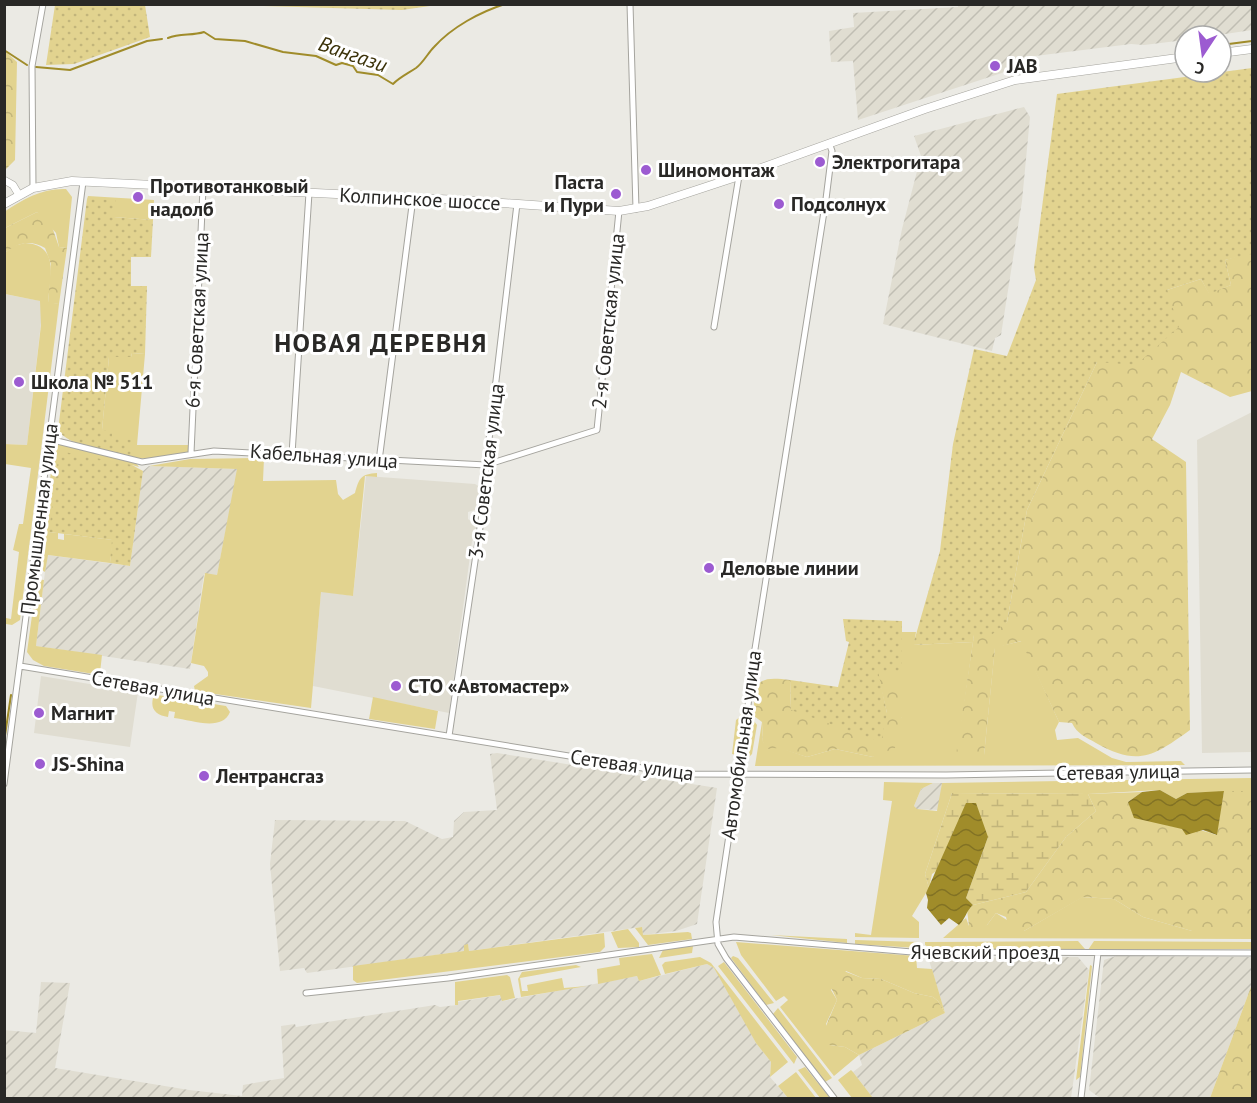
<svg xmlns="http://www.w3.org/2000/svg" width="1257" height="1103" font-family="'PT Sans',sans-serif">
  <defs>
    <pattern id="industrial-furrows" width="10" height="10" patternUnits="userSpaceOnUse" patternTransform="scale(1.5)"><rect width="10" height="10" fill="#e0ddd1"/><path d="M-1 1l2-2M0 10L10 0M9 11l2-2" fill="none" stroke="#c0beb3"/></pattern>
    <pattern id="forest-crowns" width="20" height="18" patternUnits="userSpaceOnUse" patternTransform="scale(1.5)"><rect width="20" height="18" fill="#e2d38f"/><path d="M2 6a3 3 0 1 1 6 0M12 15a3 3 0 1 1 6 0" fill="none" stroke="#c2b57b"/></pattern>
    <pattern id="wetland-marsh" width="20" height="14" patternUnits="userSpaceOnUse" patternTransform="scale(1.5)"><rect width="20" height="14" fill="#e2d38f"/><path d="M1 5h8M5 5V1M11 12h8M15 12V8" fill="none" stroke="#c2b57b"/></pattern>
    <pattern id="garden-dots" width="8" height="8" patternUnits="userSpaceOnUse" patternTransform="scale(1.5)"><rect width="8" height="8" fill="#e2d38f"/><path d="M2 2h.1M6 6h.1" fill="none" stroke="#c2b57b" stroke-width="1.8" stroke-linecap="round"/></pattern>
    <pattern id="water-waves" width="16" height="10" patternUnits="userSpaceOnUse" patternTransform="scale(1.5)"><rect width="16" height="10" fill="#a08c2a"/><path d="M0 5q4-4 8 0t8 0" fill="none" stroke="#827224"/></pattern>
  </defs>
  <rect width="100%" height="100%" fill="#ebeae4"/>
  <path fill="#e0ddd1" d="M4,294L41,301L43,305L27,445L5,444Z
    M1252,412V752L1202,753L1197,440Z
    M366,476L475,484L480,487L478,509L468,512V519L476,525L475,538L472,541L449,713L313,686L321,591L353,596Z
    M41,676L138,692L130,747L34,733Z"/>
  <path fill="url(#industrial-furrows)" d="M958,5H1252V30L1212,36H1185V40L1144,45L1131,44L1035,56L1017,68L858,120L853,61L831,62L829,31L854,27L853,13L958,7Z
    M1024,107L1030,117L1022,201L1001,335L995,338L992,351L883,324L902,229L921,156L914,136Z
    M149,466L238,469L217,575L204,574L190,669L36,646L47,555L130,566L143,471Z
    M497,753L717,788L697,924L676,931L643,935L641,927L469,951L468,945H464V951L307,973L304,968L280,971L270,864L275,820L405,821L442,839L453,837L454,821L464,812L497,810L490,754Z
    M933,783H942L939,810L916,809L914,806L921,789Z
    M1116,956L1252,957V984L1210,1098H1100L1089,1090L1104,960Z
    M928,957L961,958L962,961H968V958L1078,957L1089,970L1071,1098H873L853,1072L862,1065L859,1055L945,1013Z
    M707,964L714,968L725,983L756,1043L771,1062L770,1077L788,1098H5L4,1030L36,1033L41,982L70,983L55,1068L189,1090L242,1096L243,1085L284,1078L281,1026L295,1024L296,1027L435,1005L440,1007L457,1005V1002L501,995L503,1001L637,976L639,981Z"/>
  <path fill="#e2d38f" d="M66,189L72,197L67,248L59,247L56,233L37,212L5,228L4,212C23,199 43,188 66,189Z
    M88,196L154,200L153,220L114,217L87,199Z
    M25,243C60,245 50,277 48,302L59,304L20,620L12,625L6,624V618L11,619L19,552L13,550L19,524H23L31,468L5,464L4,444L27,445L41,325L40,301L5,294V253L13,246Z
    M132,353L145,354L137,445H188L189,452L156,459L130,458L112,438L102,430L109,357H131Z
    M62,444L136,463L139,467L132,465L49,532L58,533V539L64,540V534L113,540L110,563L48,555L45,572L40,569L39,564L54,449L55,445Z
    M264,458L263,481L336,480L338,494L343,500L355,493C359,478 361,474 377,473V477L365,476L353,596L321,592L311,708L195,691L194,686L208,676V672L204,666L191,663L205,573L217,575L237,469L149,466L190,459Z
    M37,579L44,580L36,646L102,655L100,673L144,682L44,666L33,660L27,652Z
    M902,632H916L914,645L973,642L957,755H984L995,647L1022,641L1059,722L1055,730L1057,740L1078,738L1112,758L1126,762L1181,761L1185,765L755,766L762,722L763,742L807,757L835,749L873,757L902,717Z
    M158,695L226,706L230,712C222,732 192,720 174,718L175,712L169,711L168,717C157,715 150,710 153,698Z
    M373,697L438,711L435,729L369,719Z
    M741,712L743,720L738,755L732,754L736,720L740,717Z
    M751,717L757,725L752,754L749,757L744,756Z
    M1252,778V791L1187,793L1176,799L1160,790L1088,794L952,793L925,874L929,888L912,916L919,922V938L855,937V933L871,935L892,801L883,800L884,782L933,783L921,789L914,806L917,809L937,811L942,783Z
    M1082,897L1114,899L1143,917L1192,931H1252V939L943,938L966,918L969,926L987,925L996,913L1024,931Z
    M642,927L643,935L688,932L691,933L692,939L648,945L635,928Z
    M628,929L639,943V947L618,948L611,932Z
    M604,933L605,947L600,952L357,983L353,980V966L464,951V945L468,944L469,951Z
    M771,935L847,939V943Z
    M855,940L920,942L917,948L855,944Z
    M1078,941L1085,949H932L925,945V942Z
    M1094,941L1252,942V949L1088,950Z
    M736,942L916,956L917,968L932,969L945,1013L938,1001L933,997L914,993L881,979L862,978L846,971L831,990L837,1000L826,1024L830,1045L845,1047L859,1055L834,1076L780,1007L788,1000L784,996L776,1001L741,955Z
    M693,946L692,953L659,958L663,950Z
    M652,954L661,975L639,981L637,976L598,984L597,969L620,965L619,958Z
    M733,956L738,958L774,1003L766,1005L731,958Z
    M700,957L711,963L788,1062L770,1077L771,1062L756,1043L714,968L707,964L665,974L662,965L665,962Z
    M724,962L797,1057L794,1064L718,966Z
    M576,965L581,967L520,978L522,991H528L527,985L562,978L564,988L587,986L521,997L518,979L522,972Z
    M1090,965L1092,966L1080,1077L1076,1080Z
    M507,975L510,977L515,998L502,1001L500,995L458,1001V1005H455V982Z
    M778,1008L832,1078L825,1082L773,1014Z
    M805,1067L830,1098H820L798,1070Z
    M851,1070L853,1072L873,1098H852L838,1080Z
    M796,1072L816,1098H788L778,1086Z"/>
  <path fill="url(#forest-crowns)" d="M5,51L17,62L15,160L5,170Z
    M37,212L50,221L59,247L67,248L59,304L48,303L51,264L45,248C30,239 17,243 5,253V228Z
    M1249,253L1252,254V391L1230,397L1181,372L1170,405L1152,439L1186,462L1190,730C1154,756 1138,767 1096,743C1086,737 1077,734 1072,723L1059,722L1021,641L995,648L984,755H956L974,635L1007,622L1027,510L1097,362L1167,290L1201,279L1209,293L1231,285L1225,260Z
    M877,671H902V717L895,748L873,757L835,749L807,757L778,748L768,749L763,742L762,722L754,716C754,683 755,675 790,680L791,710L887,713Z
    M1224,791H1252V931H1192L1143,917L1114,899L1083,897L1024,931L1009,930L1006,917L996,913L987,925L977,930L969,926L967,910L973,905L1026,892L1066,837L1096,811L1088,794L1142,792L1128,802C1138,808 1149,818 1160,823C1179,830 1198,827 1216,835Z
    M836,968L862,978L881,979L914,993L933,997L938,1001L945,1013L859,1055L845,1047L830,1045L823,1038V1033L837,1000L827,979L831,969Z
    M1252,984V1098H1210Z"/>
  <path fill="url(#wetland-marsh)" d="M952,793L1088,794L1096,811L1066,837L1026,892L973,905L966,898L988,837L932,874L929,888L925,874Z"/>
  <path fill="url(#garden-dots)" d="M55,5H145L150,37L74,64L46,65Z
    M228,5H437L402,10Z
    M1252,68V254L1225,260L1231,285L1209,294L1201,279L1167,290L1179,327L1136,365L1097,362L1027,510L1007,622L989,637L974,635L973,642L913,645L940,551L953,444L974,349L1007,356L1036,280L1034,268L1057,94Z
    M87,199L116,200L114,217L153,220L151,257H131V286H147L145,354L132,353L131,357H109L102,430L112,431V438L133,440L130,458C113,454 66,445 58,430Z
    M59,451L132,465L143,471L130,566L110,563L112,540L49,532Z
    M843,619L902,621V671H878L887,713L881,742L791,710L790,680L838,687L849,642L846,641Z"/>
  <path fill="url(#water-waves)" d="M1160,790L1176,799L1187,793L1224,791L1217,835L1203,830L1186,835L1182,829L1134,818L1128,802L1142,792Z
    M966,803H976L988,837L966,898L973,905C966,911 966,918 959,925L949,918L941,925L927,908L928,900L926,893Z"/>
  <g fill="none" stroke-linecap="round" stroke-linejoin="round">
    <path stroke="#a08c2a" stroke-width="2" d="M168,38C180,33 192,36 204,32L215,39L245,41L283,52L316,56L336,65L342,63L353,66L357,72L378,75L393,84C400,77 407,74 416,68C423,63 428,53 434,47C452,27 480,12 505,4
      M1221,45L1252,41
      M4,50L27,65
      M36,67L70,70L147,41L162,39
      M4,742L11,695"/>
    <defs>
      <path id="minor" d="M630,4L636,209
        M829,143L832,151L826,199L752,668L747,715L716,922L718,944L726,958L834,1098
        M33,188L32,66L43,4
        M714,327L739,176
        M49,439L142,462L214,451L486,465L597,430L619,211
        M191,453L203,188
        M292,454L309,193
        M379,461L413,198
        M20,666L679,774L946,775L1252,770
        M449,736L485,494L486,465L517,204
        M4,784L83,182
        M306,993L448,978L734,937L912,952L1252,953
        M1081,1098L1098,953"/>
      <path id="tertiary" d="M4,180L13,185L19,195"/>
      <path id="secondary" d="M1221,53L1252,49
        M4,204L33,188L72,181L459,200L619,211L648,206L739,176L925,109L1015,80L1185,57"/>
    </defs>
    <use href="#minor" stroke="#a5a49e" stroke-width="7"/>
    <use href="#tertiary" stroke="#a5a49e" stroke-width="8"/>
    <use href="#secondary" stroke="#a5a49e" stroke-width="9"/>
    <use href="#minor" stroke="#fff" stroke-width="5"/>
    <use href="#tertiary" stroke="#fff" stroke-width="7"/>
    <use href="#secondary" stroke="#fff" stroke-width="8"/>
  </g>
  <g fill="#9c5bd1" stroke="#fff" stroke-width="2">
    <circle cx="995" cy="66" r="6"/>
    <circle cx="820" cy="162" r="6"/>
    <circle cx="646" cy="170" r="6"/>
    <circle cx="616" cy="194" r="6"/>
    <circle cx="138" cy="197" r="6"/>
    <circle cx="779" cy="204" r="6"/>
    <circle cx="19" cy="382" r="6"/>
    <circle cx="709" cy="568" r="6"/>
    <circle cx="396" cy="686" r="6"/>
    <circle cx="39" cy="713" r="6"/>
    <circle cx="40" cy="764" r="6"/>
    <circle cx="204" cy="776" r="6"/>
  </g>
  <g text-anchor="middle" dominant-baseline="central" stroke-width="6" stroke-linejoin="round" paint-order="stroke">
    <g font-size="20" font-weight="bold" fill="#292826" stroke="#fff" text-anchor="start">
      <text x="1007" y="66">JAB</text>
      <text x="832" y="162">Электрогитара</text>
      <text x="658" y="170">Шиномонтаж</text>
      <text x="604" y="182" text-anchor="end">Паста<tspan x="604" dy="23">и Пури</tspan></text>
      <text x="150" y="186">Противотанковый<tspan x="150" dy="23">надолб</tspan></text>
      <text x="791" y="204">Подсолнух</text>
      <text x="31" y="382">Школа № 511</text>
      <text x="721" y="568">Деловые линии</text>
      <text x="408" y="686">СТО «Автомастер»</text>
      <text x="51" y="713">Магнит</text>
      <text x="52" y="764">JS-Shina</text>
      <text x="216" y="776">Лентрансгаз</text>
    </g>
    <g font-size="20" fill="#292826" stroke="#fff">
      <text transform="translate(420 199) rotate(3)">Колпинское шоссе</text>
      <text transform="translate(197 320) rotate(-87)">6-я Советская улица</text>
      <text transform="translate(608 321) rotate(-84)">2-я Советская улица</text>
      <text transform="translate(324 456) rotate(4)">Кабельная улица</text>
      <text transform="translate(486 471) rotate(-83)">3-я Советская улица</text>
      <text transform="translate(39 519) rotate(-83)">Промышленная улица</text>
      <text transform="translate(153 688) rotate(10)">Сетевая улица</text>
      <text transform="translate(741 745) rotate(-82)">Автомобильная улица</text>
      <text transform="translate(632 765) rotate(8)">Сетевая улица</text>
      <text transform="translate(1118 772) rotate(-1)">Сетевая улица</text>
      <text x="985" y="952">Ячевский проезд</text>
    </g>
    <g font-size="21" font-style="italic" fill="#3c330a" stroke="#fff">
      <text transform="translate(353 54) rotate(19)">Вангази</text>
    </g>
    <g font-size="26" font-weight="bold" letter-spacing="1.5" fill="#292826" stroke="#fff">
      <text x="381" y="342">НОВАЯ ДЕРЕВНЯ</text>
    </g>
  </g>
  <rect width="1257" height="1103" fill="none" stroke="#292826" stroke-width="12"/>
  <g transform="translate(1203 54) rotate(193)"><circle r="28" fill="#ffffff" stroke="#a9a9a8" stroke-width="1.5"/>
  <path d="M0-4.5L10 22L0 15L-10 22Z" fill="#9c5bd1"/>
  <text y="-9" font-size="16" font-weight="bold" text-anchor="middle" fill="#292826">С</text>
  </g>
</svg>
